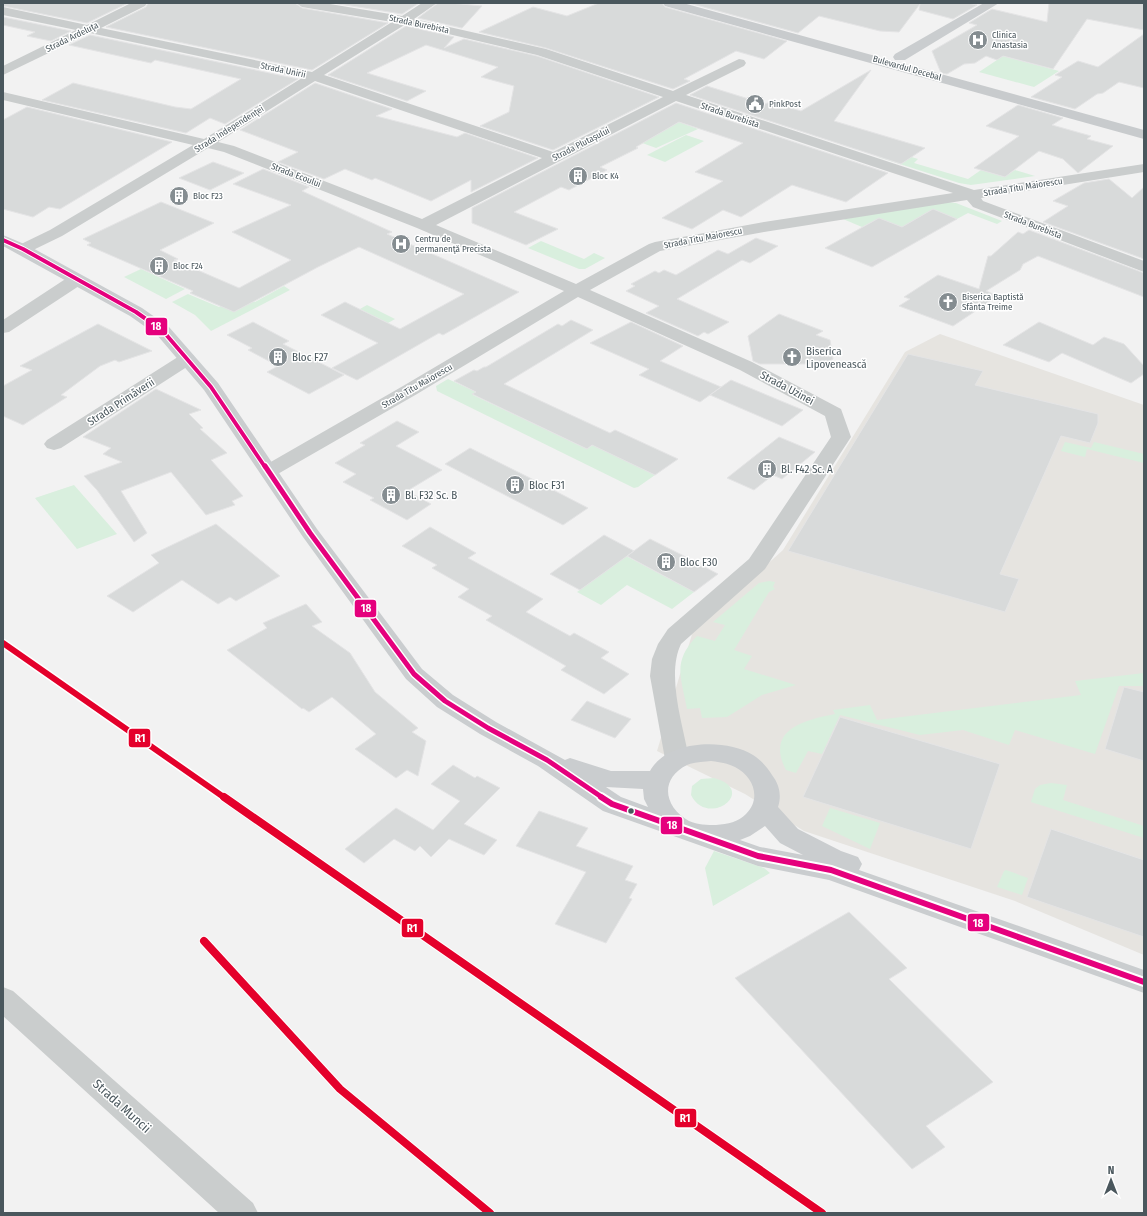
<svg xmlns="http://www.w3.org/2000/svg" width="1147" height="1216" font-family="'Fira Sans Condensed',sans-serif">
  <rect width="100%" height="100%" fill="#f2f2f2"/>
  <path fill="#e6e4e0" d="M940,334L1144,405V955L1015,901L804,831L745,794L657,751L693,631L783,550L905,352Z"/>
  <path fill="#d9efde" d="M1003,56L1059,71L1034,87L979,72Z
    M679,122L698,129L656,148L634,140L651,138Z
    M686,135L704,141L665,162L647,155Z
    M889,150L918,159L914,163L968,179L981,170L1004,177L1015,170L1035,176L971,185L959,183L878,157Z
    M946,202L956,203L1002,221L997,224L968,213L957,219L933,209L902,227L879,218L862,227L843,219Z
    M541,241L584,259L594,253L605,258L585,269H579L528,248Z
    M141,269L185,289L166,299L124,277Z
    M284,286L290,290L211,331L195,315L172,302L188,294L219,307L240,296L255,302Z
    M367,305L395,319L388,323L360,309Z
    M448,379L476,392L473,395L587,449L593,445L655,475L638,487L634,488L437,391L436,386Z
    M1065,442L1091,448L1094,442L1144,454V463L1087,449L1085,457L1061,451Z
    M74,485L117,534L77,549L35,498Z
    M626,556L694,592L672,609L627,585L601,605L577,592Z
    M769,581L775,582L773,587L775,589L769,592L734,650L752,656L744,669L796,685L762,695L727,717L702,718L700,708L687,709C681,676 672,662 697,636L715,641L725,625L713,622L759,583Z
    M1144,673V686H1119L1095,754L1015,730L1009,745L963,730L920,735L840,715L822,754L808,751L796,773L786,770C765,730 804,720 835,714L833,710L870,705L877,720L1081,695L1075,681Z
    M714,778C759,790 708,829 691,795L692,786L701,779Z
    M1051,783L1067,785L1063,800L1144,826V838L1031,802L1035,789L1040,785Z
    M830,808L880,823L870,849L822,826Z
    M714,851L764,868L770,873L713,906L705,868Z
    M1006,870L1028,878L1022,895L997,887L1004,871Z"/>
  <path fill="#d8dada" stroke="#e4e4e5" d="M3,3H128L87,23L3,6Z
    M148,3H295L302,8L388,23L312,70L106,27L146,7Z
    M333,3H419L402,14Z
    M438,3H450L482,6L462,28L418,18Z
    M599,3H662L665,7L787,41L764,59L736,51L684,79L690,81L673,89L546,48L479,32L533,7L567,16Z
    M689,3H967L977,5L953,19L919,10L920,4L899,32L880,31L819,16L798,33Z
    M1049,3H1144V30L1087,19L1053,69L1003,56L997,60L986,56L975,63L964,64L947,74L941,73L932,51L977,25L969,23L992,9L1047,22Z
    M3,17L71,31L51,41L27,36L35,32L3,25Z
    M406,26L454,37L444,48L464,39L537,56L659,97L553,150L480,126L509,112L514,86L481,77L498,67L426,45L367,73L426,91L407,101L328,75Z
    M1144,34V88L1119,82L1103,93L1097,94L1075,109L1031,97L1062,77L1055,75L1078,61L1098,67Z
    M90,35L298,79L225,124L210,118L186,133L42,100L73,83L175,107L191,109L241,79L155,60L151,63L69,45Z
    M871,70L834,121L925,148L901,164L690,95L707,86L765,104L770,102L801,111Z
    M315,83L392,109L376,116L457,137L465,133L538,158L471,192V180L431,201L375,178L372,180L345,169L324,179L278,162L298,152L240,130Z
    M676,103L888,173L846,202L792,185L741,217L723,210L692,229L662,218L723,181L695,172L743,143L679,122L636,147L638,148L600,167L607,170L569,190L561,187L514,212L558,229L526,245L472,223V208Z
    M1018,105L1063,118L1052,125L1091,136L1087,139L1113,146L1078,173L1063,159L1039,151L1005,177L974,168L1019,136L986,126Z
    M27,107L172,142L60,209L49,207L33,217L3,209V120Z
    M213,162L244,173L210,190L179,178Z
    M263,169L309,187L302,191L392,232L387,234L519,292L443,335L439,333L357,380L332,368L378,343L321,315L345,302L400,329L464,294L359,247L318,267L234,312L190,293L193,291L87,245L91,243L83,239L161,202L214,223L160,250L178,259L174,260L239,288L291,260L232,232L291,205L233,184Z
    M1109,179L1132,198L1144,187V259L1043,222L1068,206L1053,201L1084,183Z
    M933,209L957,219L872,267L825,248L879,218L902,227Z
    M1029,230L1144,273V297L1038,256L1023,264L1020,270L986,291L998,296L953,326L899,306L910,299L904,297L938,275L979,289L988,256H991L1018,232L1023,234Z
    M756,238L778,246L750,263L742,260L677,299L729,322L708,334L704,332L698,336L646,313L659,306L626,291L635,286L631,284L655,271L659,273L664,270L676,275L718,250L728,254Z
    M779,314L823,331L816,335L830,340L833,359L825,364H760L753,361L748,336Z
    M571,320L593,330L504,384L610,433L615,430L678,459L655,475L592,445L587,449L472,394L476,392L454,381L474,370L477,371L484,367H486L558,324L562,326Z
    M253,322L289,341L283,344L344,375L309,394L267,372L278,366L248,350L252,348L227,335Z
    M631,322L683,346L660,361L721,387L700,402L639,375L649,369L590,343Z
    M1039,322L1093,345L1104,337L1124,344L1144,366V374L1131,383L1062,353L1049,362L1003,345Z
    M98,324L152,351L119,362L115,360L100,366L61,395L67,397L23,425L3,416V386L32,370L20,366Z
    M908,354L983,371L975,385L1098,414V423L1090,443L1061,436L1000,574L1019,579L1005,612L788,551Z
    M731,380L781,401L803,410L782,426L710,395Z
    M156,389L201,410L189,414L203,428L200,429L227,453L211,460L243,496L232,501L235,505L206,515L171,472L121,491L147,533L134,542L97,490L84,476L122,462L103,454L111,448L83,437Z
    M397,421L419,432L396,446L442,470L407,491L431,504L407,520L370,500L374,498L343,482L356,474L335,463L365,445L360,443Z
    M779,437L815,452L782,479L773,475L754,490L727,478Z
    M470,448L528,477L588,508L563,525L445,464Z
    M216,524L280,576L236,601L230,597L218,604L182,580L133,612L107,596L159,563L151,555Z
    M430,527L476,553L468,558L543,599L526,612L570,636L574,633L609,652L601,658L629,674L604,694L561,670L566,666L486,620L492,616L458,597L469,589L432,568L437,565L402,546Z
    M604,535L634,551L580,590L550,574Z
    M650,539L680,554L718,574L694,592L627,556Z
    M306,604L322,622L312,626L350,653L375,692L418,728L412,732L426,741L418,776L407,770L396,778L355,749L376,734L332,697L309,712L303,708L302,709L227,650L267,628L263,623Z
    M1124,687L1144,692V761L1105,749Z
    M587,701L631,719L615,738L571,720Z
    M840,717L1000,764L971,849L803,797Z
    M453,765L475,778L477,776L500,788L464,824L497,840L484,855L449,839L431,857L420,846L415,851L394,839L364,863L345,849L396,808L433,830L460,801L431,784Z
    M539,811L588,828L576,846L633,866L625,880L637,884L629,898L632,899L606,943L555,924L586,872L516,846Z
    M1051,829L1144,860V937L1027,897Z
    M849,912L907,968L889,979L993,1082L926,1126L945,1147L912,1169L735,978Z"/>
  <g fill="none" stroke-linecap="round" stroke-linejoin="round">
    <path fill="#cacdcd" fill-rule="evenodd" d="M131,3H147L145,6L101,28L312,72L392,22L302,7L296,3H324L402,16L422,3H437L414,19L546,49L673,91L739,59L744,60L746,63L744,66L686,95L974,190L1144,164V172L981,198L983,201L1144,261V272L973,207L967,200L764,232L660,251L590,290L752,362L841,409L851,437L765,569L681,644C666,675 683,725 689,759L686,765L677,768L668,765L665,759L650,676L652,659L658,644L668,629L749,559L831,437L825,416L740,370L578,297L417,394L276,475L269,477L262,475L259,471L262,467L403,386L564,291L417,228L224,152L208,148L62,236L29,252L23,254L17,252L15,249L17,246L50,230L193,145L3,100V92L204,139L302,78L90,33L3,75V66L76,30L3,15V7L87,25ZM406,24L537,55L663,97L553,152L324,75ZM315,81L542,158L422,219L234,146L218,142ZM676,101L953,193L764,222L655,242L649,244L576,284L436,225Z
      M76,275L82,276L84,280L82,284L9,332L3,333V320L70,276Z
      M187,354L193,355L196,359L193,363L61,448L54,450L47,448L44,444L47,440L181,355Z
      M3,987L13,991L253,1203L258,1213H219L3,1016Z"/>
    <path fill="#cacdcf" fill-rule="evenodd" d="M984,3H999L905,60H895L893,57L895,54Z
      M3,235L29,246L142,308L169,327L218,383L317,529L422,669L453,695L496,722L565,760L570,758L611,771H650C667,740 725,738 753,755C761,760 767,767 772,775C779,784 782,795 778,807L798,829L841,851L858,857L862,864L859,870L1144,970V993L829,880L758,866L603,811L538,766L480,734L437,707L406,679L303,537L204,390L157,335L130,316L3,246ZM711,761C719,762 727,763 735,767C753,776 762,798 746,814C738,822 728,824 716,825C707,825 698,825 689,821C664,807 659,779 687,765C694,762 704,762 711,761ZM606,787L643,789L644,799L648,807L621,797ZM765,826L780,843L803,855L760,847L740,840L750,836Z"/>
    <path fill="#c8cbcd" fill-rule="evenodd" d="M663,3H683L1144,130V139L665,6Z"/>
    <defs>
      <path id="bus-1-far2" d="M3,240L23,249L136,312L163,331L211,387L265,467"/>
      <path id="bus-1-far1" d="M265,466L310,533L414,674L445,701L488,728L547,760L603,798"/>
      <path id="bus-1" d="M601,797L612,804L758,856L831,870L1144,982"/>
    </defs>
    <use href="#bus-1-far2" stroke="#fff" stroke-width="6"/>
    <use href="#bus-1-far1" stroke="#fff" stroke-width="8"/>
    <use href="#bus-1" stroke="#fff" stroke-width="10"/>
    <use href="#bus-1-far2" stroke="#e5007d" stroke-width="4"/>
    <use href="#bus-1-far1" stroke="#e5007d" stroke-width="5"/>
    <use href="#bus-1" stroke="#e5007d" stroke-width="6"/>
    <defs>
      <path id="rail-1-far1" d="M3,643L225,798"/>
      <path id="rail-1" d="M224,797L822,1213
        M204,941L340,1089L490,1213"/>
    </defs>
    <use href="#rail-1-far1" stroke="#fff" stroke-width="9"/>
    <use href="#rail-1" stroke="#fff" stroke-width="10"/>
    <use href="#rail-1-far1" stroke="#e4002b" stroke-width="6"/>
    <use href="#rail-1" stroke="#e4002b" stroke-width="8"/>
  </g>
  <defs>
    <symbol id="hospital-disc" viewBox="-11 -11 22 22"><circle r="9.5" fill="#858d91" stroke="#fff"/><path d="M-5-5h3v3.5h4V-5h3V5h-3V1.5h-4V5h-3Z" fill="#fff"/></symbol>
    <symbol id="civic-disc" viewBox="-11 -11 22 22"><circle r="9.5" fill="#858d91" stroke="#fff"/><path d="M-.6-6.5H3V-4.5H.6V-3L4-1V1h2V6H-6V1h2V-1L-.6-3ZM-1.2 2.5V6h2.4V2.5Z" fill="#fff"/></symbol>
    <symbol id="building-disc" viewBox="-11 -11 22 22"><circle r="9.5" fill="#858d91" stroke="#fff"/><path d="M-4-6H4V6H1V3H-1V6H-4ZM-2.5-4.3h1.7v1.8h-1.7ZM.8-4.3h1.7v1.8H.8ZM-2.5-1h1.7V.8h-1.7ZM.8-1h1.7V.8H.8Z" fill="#fff"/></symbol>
    <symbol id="church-disc" viewBox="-11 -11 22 22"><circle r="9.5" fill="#858d91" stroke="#fff"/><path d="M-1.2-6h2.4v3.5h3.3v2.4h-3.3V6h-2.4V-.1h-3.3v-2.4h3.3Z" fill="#fff"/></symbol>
  </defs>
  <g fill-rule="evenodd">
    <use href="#hospital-disc" x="967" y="29" width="22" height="22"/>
    <use href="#civic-disc" x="744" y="93" width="22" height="22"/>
    <use href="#building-disc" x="567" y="165" width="22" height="22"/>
    <use href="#building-disc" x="168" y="185" width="22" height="22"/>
    <use href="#hospital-disc" x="390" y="233" width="22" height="22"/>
    <use href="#building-disc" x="148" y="255" width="22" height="22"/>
    <use href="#church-disc" x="937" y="291" width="22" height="22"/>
    <use href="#building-disc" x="267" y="346" width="22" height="22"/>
    <use href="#church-disc" x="781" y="346" width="22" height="22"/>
    <use href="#building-disc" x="756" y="458" width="22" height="22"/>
    <use href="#building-disc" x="504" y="474" width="22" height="22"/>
    <use href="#building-disc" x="380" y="484" width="22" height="22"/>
    <use href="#building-disc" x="655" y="551" width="22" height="22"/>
  </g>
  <circle fill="#4a575d" stroke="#fff" stroke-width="1.5" cx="631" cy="811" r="3.5"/>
  <g text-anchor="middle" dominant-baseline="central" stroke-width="3" stroke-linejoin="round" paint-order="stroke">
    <g font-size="9" fill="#4a575d" stroke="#fff">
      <text transform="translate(419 24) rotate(12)">Strada Burebista</text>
      <text transform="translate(72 37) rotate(-26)">Strada Ardeluța</text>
      <text transform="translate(907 68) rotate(16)">Bulevardul Decebal</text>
      <text transform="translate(283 70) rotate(12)">Strada Unirii</text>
      <text transform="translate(730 115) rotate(19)">Strada Burebista</text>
      <text transform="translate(229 129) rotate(-32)">Strada Independenței</text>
      <text transform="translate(581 144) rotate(-27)">Strada Plutașului</text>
      <text transform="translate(296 175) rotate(21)">Strada Ecoului</text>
      <text transform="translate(1023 187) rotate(-9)">Strada Titu Maiorescu</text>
      <text transform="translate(1033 225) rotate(21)">Strada Burebista</text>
      <text transform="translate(703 238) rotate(-11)">Strada Titu Maiorescu</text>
      <text transform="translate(417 386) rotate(-30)">Strada Titu Maiorescu</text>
    </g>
    <g font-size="9" fill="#4a575d" stroke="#fff" text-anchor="start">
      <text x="992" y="35">Clinica<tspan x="992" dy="10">Anastasia</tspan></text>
      <text x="769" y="104">PinkPost</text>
      <text x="592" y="176">Bloc K4</text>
      <text x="193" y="196">Bloc F23</text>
      <text x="415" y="239">Centru de<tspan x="415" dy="10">permanenţă Precista</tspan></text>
      <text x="173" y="266">Bloc F24</text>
      <text x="962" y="297">Biserica Baptistă<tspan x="962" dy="10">Sfânta Treime</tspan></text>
    </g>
    <g font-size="11" fill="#4a575d" stroke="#fff" text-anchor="start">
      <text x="806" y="351">Biserica<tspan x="806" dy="13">Lipovenească</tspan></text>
      <text x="292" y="357">Bloc F27</text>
      <text x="781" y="469">Bl. F42 Sc. A</text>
      <text x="529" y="485">Bloc F31</text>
      <text x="405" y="495">Bl. F32 Sc. B</text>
      <text x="680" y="562">Bloc F30</text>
    </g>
    <g font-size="11" fill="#4a575d" stroke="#fff">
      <text transform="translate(787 388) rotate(28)">Strada Uzinei</text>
      <text transform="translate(121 402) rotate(-33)">Strada Primăverii</text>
    </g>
    <g font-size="13" fill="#4a575d" stroke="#fff">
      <text transform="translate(122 1106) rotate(42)">Strada Muncii</text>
    </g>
  </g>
  <g stroke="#fff" stroke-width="1.5">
    <rect x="145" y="317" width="23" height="19" rx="4" fill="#e5007d"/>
    <rect x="354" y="599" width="23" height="19" rx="4" fill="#e5007d"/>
    <rect x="128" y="728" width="23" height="20" rx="4" fill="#e4002b"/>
    <rect x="660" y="816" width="23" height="19" rx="4" fill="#e5007d"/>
    <rect x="967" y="913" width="23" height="19" rx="4" fill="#e5007d"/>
    <rect x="401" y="918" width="23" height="20" rx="4" fill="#e4002b"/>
    <rect x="674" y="1108" width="23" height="20" rx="4" fill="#e4002b"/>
  </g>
  <g font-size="11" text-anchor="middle" font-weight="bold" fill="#fff">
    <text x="156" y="330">18</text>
    <text x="366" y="612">18</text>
    <text x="140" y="742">R1</text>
    <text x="672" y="829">18</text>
    <text x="978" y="927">18</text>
    <text x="412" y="932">R1</text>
    <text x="685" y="1122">R1</text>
  </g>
  <rect width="1147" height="1216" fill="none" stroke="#4a575d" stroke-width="8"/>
  <g transform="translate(1111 1180)" stroke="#ffffff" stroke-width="3" paint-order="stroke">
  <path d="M0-3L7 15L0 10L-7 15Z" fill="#4a575d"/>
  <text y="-6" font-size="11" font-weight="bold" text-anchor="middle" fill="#4a575d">N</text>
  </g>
</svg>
